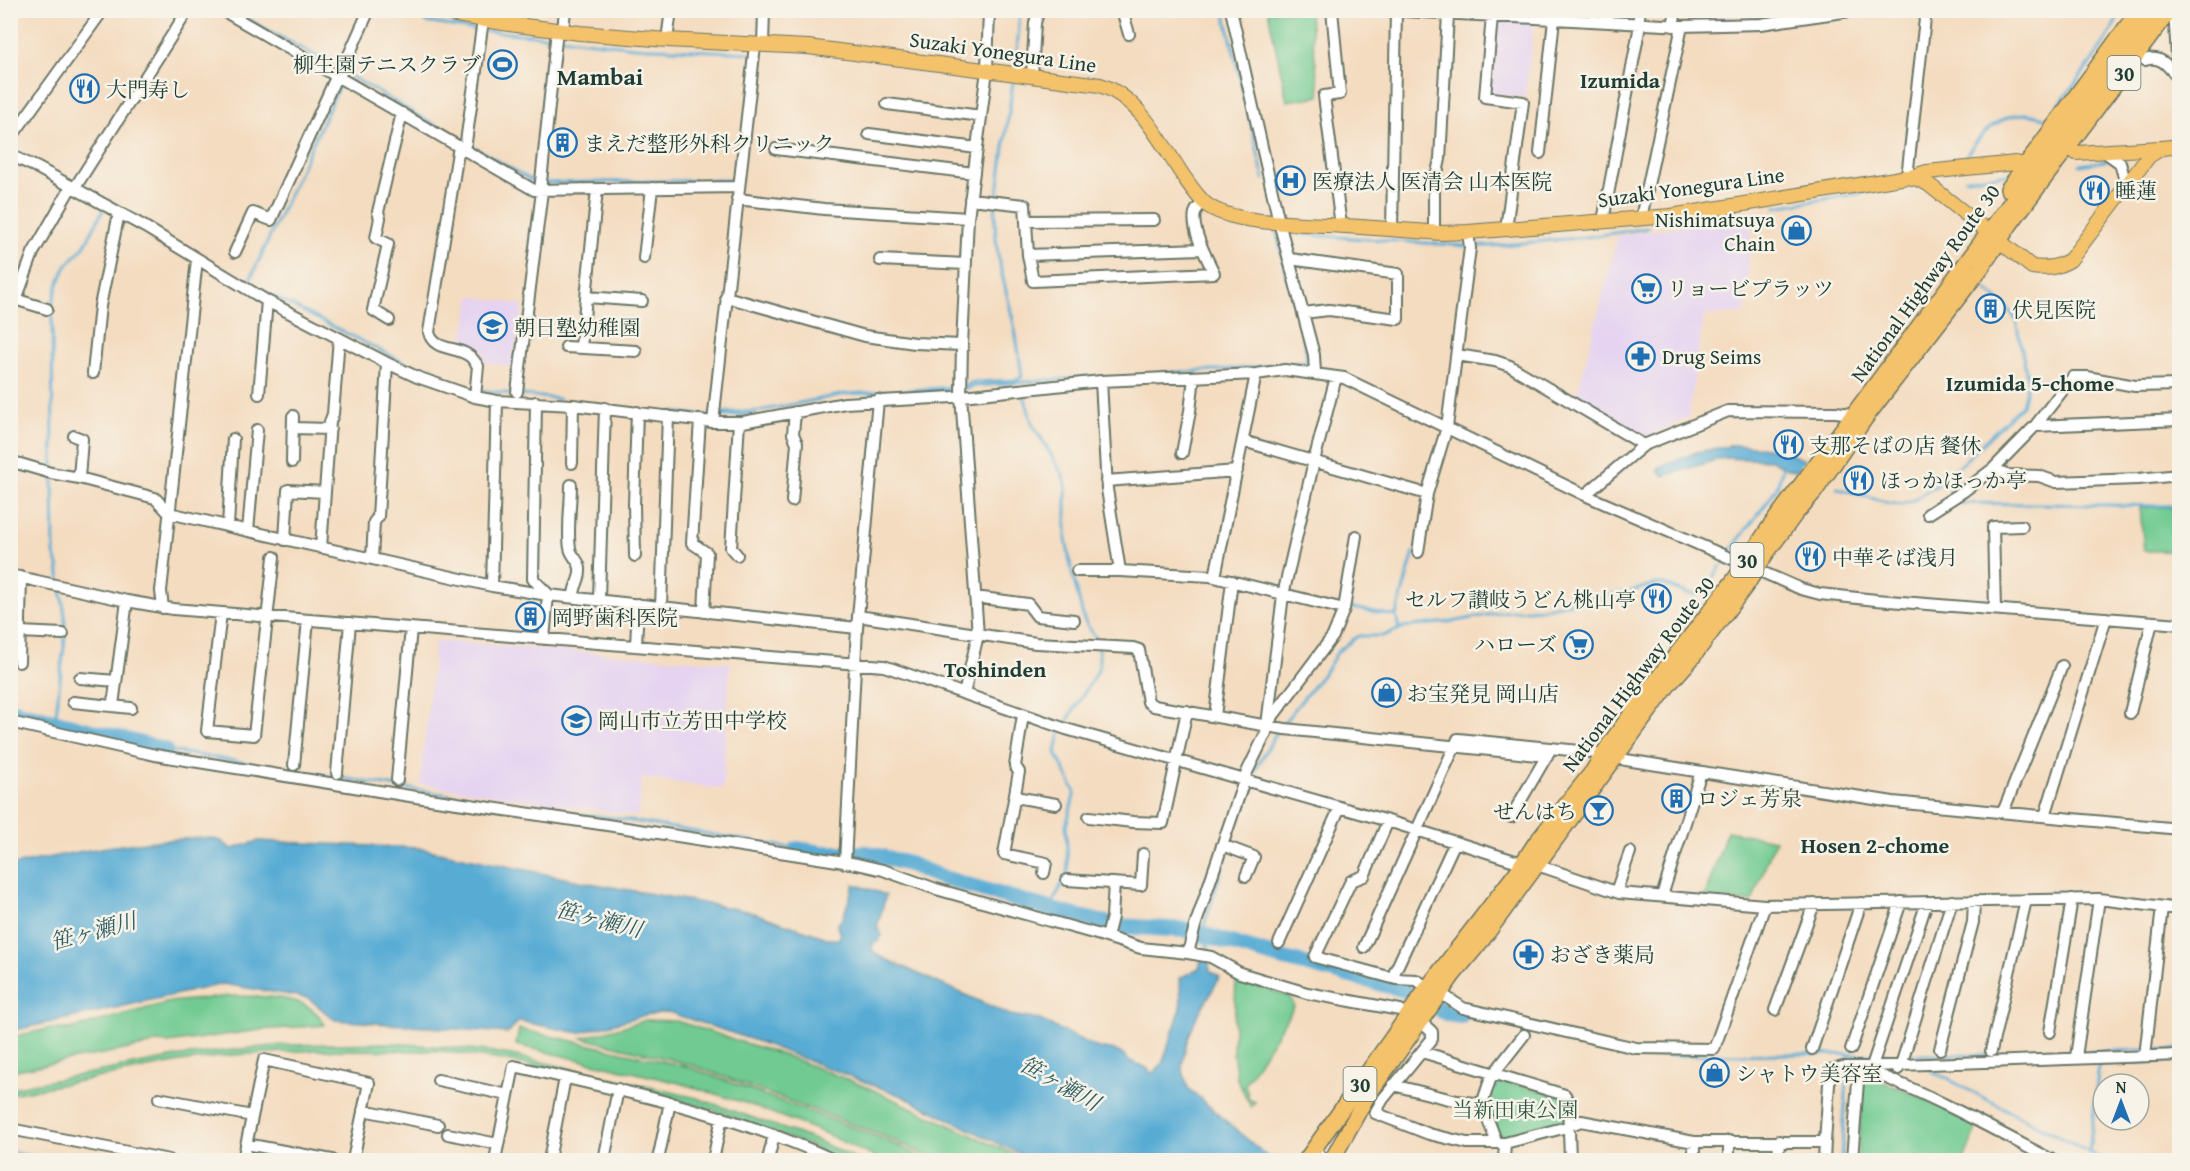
<svg xmlns="http://www.w3.org/2000/svg" width="2190" height="1171" font-family="'Gentium Book Plus','Noto Serif JP',serif">
  <rect width="100%" height="100%" fill="#f7f3e8"/>
  <filter id="ink" filterUnits="userSpaceOnUse"><feTurbulence type="fractalNoise" baseFrequency=".0167" numOctaves="2"/><feDisplacementMap in="SourceGraphic" scale="12" xChannelSelector="R" yChannelSelector="G"/><feConvolveMatrix kernelMatrix="1 2 1 2 8 2 1 2 1" color-interpolation-filters="sRGB"/></filter>
  <filter id="wash" filterUnits="userSpaceOnUse"><feTurbulence type="fractalNoise" baseFrequency=".008" numOctaves="4" result="noise"/><feDisplacementMap in="SourceGraphic" scale="24" xChannelSelector="R" yChannelSelector="G"/><feGaussianBlur stdDeviation="1.35" result="paint"/><feColorMatrix in="noise" values="0 0 0 0 0 0 0 0 0 0 0 0 0 0 0 0 0 1.4 0 .05"/><feComposite in="paint" operator="in"/></filter>
  <g filter="url(#wash)">
    <rect width="100%" height="100%" fill="#f4dcc0"/>
    <path fill="#e5d3f1" d="M1485,11H1612L1610,17Z
      M1679,11H1732L1730,19L1678,20Z
      M1495,21L1534,23L1525,97L1488,94Z
      M1752,215L1745,313L1704,315L1688,417L1643,439L1576,399L1618,236Z
      M471,296L523,305L513,367L483,362L485,353L462,349Z
      M435,641L730,663L723,789L642,778L638,816L420,784Z"/>
    <path fill="#70ca91" stroke="#488462" stroke-width="1.5" d="M1268,11H1309L1320,96L1287,101Z
      M2140,507H2172L2175,551H2144Z
      M1727,831L1775,840L1752,902L1704,898Z
      M1236,979L1291,997L1294,1007L1245,1084L1249,1099L1255,1102L1251,1107L1237,1079L1233,1053Z
      M231,996C262,997 309,992 325,1025L260,1030L168,1043L156,1042L150,1045L11,1071V1037L47,1029H71L170,1002Z
      M646,1020L677,1021L789,1057L869,1088L1026,1160H936L886,1137L689,1064L582,1038Z
      M519,1029L689,1067L886,1140L927,1160H881L822,1132L748,1104L683,1084L516,1045Z
      M394,1043L480,1050L511,1055L697,1098L815,1140L859,1160H844L814,1147L723,1113L666,1096L509,1061L443,1051L319,1050L232,1055L180,1062L11,1094V1088L181,1056L232,1050L284,1045Z
      M1864,1075L1902,1089L1978,1124L1964,1160H1857Z
      M1500,1080L1562,1096L1565,1120L1561,1124L1503,1138L1499,1135L1487,1104L1493,1082Z"/>
    <path fill="#59acd4" stroke="#3c7484" stroke-width="1.5" d="M1734,445C1762,446 1779,449 1805,460L1797,470L1787,469L1771,460L1723,458L1664,476L1658,470L1659,467L1697,452Z
      M209,838L221,841L232,849L258,841L419,848L584,882L748,911L830,939H839L841,932L838,929L837,925L843,918L854,884L886,895L877,927L882,935L879,941L873,943L872,950L879,956L1010,1015L1040,1020L1100,1049H1112L1124,1055L1128,1060L1147,1068L1151,1073L1154,1072L1162,1064L1181,1008L1180,978L1199,968L1201,960L1209,962L1210,971L1220,977L1195,1020L1186,1045L1182,1067L1188,1088L1269,1158L1274,1157L1278,1160H1032L902,1096L762,1043L668,1012L645,1015L579,1033L519,1021L508,1033L335,1020L308,998L223,984L11,1031L10,866C77,851 141,839 209,838Z"/>
    <g fill="none" stroke-linecap="round" stroke-linejoin="round">
      <path stroke="#59acd4" stroke-width="3" d="M1224,10L1264,179
        M248,19L339,69
        M424,19L425,22L478,30
        M1750,19L1773,17
        M485,31L553,37
        M560,38L635,47L749,53
        M1016,67L1020,10
        M345,73L536,183L733,180
        M10,148L22,155
        M1962,163C1975,139 1995,116 2025,114C2032,114 2041,117 2048,119C2061,101 2122,28 2118,10
        M2080,165L2105,161
        M1966,179L2010,174
        M997,199L1013,82
        M108,202V201L137,217
        M1776,207L1905,186
        M1295,234L1467,246
        M1473,246H1492L1587,237L1648,228
        M248,284L341,82
        M251,285L425,373L473,389
        M1158,373L1237,369L1307,362L1306,350L1276,231
        M2028,381L2068,380
        M965,386L973,382L1016,380L1022,377C1020,362 1018,346 1015,330C1007,288 991,249 996,205
        M965,389L974,386L1089,377
        M479,390L559,399
        M1023,391L1032,423L1063,475L1066,486V539L1071,568L1084,620L1099,643V668L1060,733L1056,752L1058,757L1075,792L1066,826L1068,871L1050,909
        M887,395L958,390
        M670,412L711,416
        M718,413L759,411L846,394L958,387
        M718,416L753,415
        M53,470L52,305L58,284L66,266L85,245L103,210
        M53,477L54,554L58,565L60,583
        M1945,480L1953,494
        M1837,488L1889,503L1901,504L1912,501L1945,480L2022,405L2028,381L2016,321L2012,313L1986,289
        M1957,501L1960,503L2180,506
        M1731,550L1768,501L1777,487L1784,464
        M61,590L65,616V631
        M1347,607L1396,616L1399,629
        M1396,616L1414,552
        M55,722L65,638
        M1282,725L1327,669L1338,651L1358,636H1383L1404,627L1457,621L1503,612L1539,609L1632,591L1656,584H1663L1689,594H1697L1706,588L1721,566
        M165,750L550,811L614,818L797,849
        M1208,950L1205,922L1227,852L1253,774L1278,730
        M1461,1016L1510,1024L1632,1056L1798,1054L1901,1055
        M1908,1055H1973L2180,1049
        M1930,1070L2104,1160
        M10,1152L54,1160
        M2089,1153L2099,1064L2180,1061
        M1841,1160L1849,1055"/>
      <path stroke="#59acd4" stroke-width="16" d="M10,710L165,750
        M797,849L821,853H867L909,864L940,877L1063,913L1118,926L1188,930L1277,957L1405,990L1448,1014L1461,1016"/>
    </g>
  </g>
  <g filter="url(#ink)">
    <g fill="none" stroke-linecap="round" stroke-linejoin="round">
      <defs>
        <path id="minor" d="M222,10L534,190L738,187
          M1122,10L1129,34
          M1231,10L1279,222L1314,355L1315,373
          M1332,10L1340,94L1324,96L1341,226
          M1385,10L1682,26L1761,24L1857,10
          M2174,10L2180,102
          M1492,16L1485,97L1523,102L1506,229
          M1638,24L1640,10
          M1673,26L1676,10
          M563,30L565,10
          M667,40L671,10
          M763,45L764,10
          M2145,60C2162,55 2168,66 2178,78
          M1032,76L1035,23L1039,10
          M339,77L369,10
          M887,104L981,116
          M869,134L977,148
          M10,139L103,10
          M459,146L429,332C433,351 455,346 468,355C472,357 475,362 478,366L475,397
          M463,149L466,142L483,20
          M776,149L974,173
          M2103,151L2120,163L2126,184
          M1540,153L1554,19
          M10,155L36,167L145,227L267,301L387,363L417,377L475,397L497,401L573,405L713,422H743L845,403L953,397L1101,381L1256,374L1285,370L1344,378L1585,495L1801,589L1820,594L1876,600L2180,624
          M1907,177L1926,10
          M74,189L188,10
          M540,191L557,30
          M737,199L824,209L968,218
          M970,199L1025,205L1028,255L1033,281L1214,273C1207,258 1191,230 1195,213C1196,209 1201,205 1203,201
          M1641,218L1682,26
          M1026,221L1154,220
          M1603,221L1640,25
          M1392,229L1396,11
          M1434,232V187L1440,159L1448,14
          M235,252L253,213L271,220L337,75
          M1028,255L1202,249
          M644,258L652,188
          M1290,259L1398,274V319L1329,310L1303,313
          M880,260L966,264
          M587,297L642,301
          M726,297L865,336L915,343L962,345
          M11,298L47,309
          M16,300L33,253L71,187
          M389,320L373,310L388,244L376,238L380,218L378,212L402,113
          M566,347L636,351
          M581,347L597,190
          M1457,355L1495,361L1510,366L1644,445
          M93,373L100,306L119,213
          M1101,381L1107,489L1120,571
          M517,392L542,191
          M259,394L267,301
          M536,402L533,579L548,594
          M700,420L692,543L707,553L704,612
          M713,422L755,45
          M2035,426L2180,420
          M293,428L330,429
          M74,436L82,439L79,478
          M1243,441L1427,494
          M1182,453L1190,411L1194,377
          M10,461L51,473L79,478L155,498L169,513L492,586L548,595L857,628
          M292,462L293,416
          M572,463L573,405
          M1994,468L2007,475L2039,476L2056,482L2138,479L2180,475
          M1106,481L1237,471
          M571,485C571,503 567,532 570,548C571,556 580,561 580,569C581,580 573,587 574,597
          M1585,495L1644,445L1728,411L1836,412L1859,415
          M792,501L797,443L793,434L795,412
          M1928,514L1964,491L1994,468L2035,426L2073,377H2087L2135,386L2180,385
          M228,526L233,439
          M248,531L257,430
          M285,540L288,490L325,492
          M321,548L330,422L333,414L339,338
          M1418,552L1427,494L1447,427L1470,248L1468,232
          M737,555L731,548L739,422
          M635,556L634,504L637,412
          M372,559L374,522L378,517L387,363
          M1077,571H1120L1210,576L1344,609
          M10,575L127,601L173,609L884,666L1066,729L1388,821L1512,860L1546,868L1619,893L1765,905L2099,899L2180,909
          M1215,577L1256,374
          M492,586L497,401
          M975,597L1028,604L1037,616L1074,620
          M599,599L605,408
          M661,607L668,416
          M163,608L161,591L197,259
          M1995,609L1993,527L2022,526
          M221,613L207,731L254,735L274,557
          M858,616L1036,643L1133,648L1139,650L1148,702L1154,706L1285,729L1547,756
          M20,632L63,634
          M544,639L548,595
          M636,646L638,604
          M19,662L21,577
          M80,678L116,681
          M964,694L978,635L961,395L962,345L968,218L987,70L989,10
          M73,702L131,708
          M113,705L127,601
          M2130,713L2152,622
          M1023,715L1015,766L1019,772L1004,854L1046,863L1044,873
          M1215,716L1232,581
          M10,722L155,755L416,797L607,825L857,864L883,870L936,889L1100,935L1141,948L1188,953L1211,957L1240,973L1307,993L1400,1010L1420,1021L1432,1032V1039L1383,1099L1375,1113L1429,1134L1467,1143H1505L1563,1128L1581,1121L1694,1142H1825L1830,1070L1843,1067L2180,1055
          M1267,724L1333,636L1344,609L1356,536
          M294,765L308,620
          M337,773L350,623
          M397,780L411,628
          M1015,797L1056,804
          M2003,812L2062,666
          M2045,816L2106,618
          M1089,817L1133,822L1163,823L1187,711
          M1511,817L1549,752
          M1388,821L1364,876L1351,881L1315,957L1396,979L1416,980L1428,987
          M1222,845L1254,857L1246,876
          M845,863L857,628L878,400
          M1067,880L1141,885L1143,854
          M1619,893L1618,886L1630,852
          M1662,896L1701,772
          M1927,902L1871,1069L1872,1072C1935,1097 1993,1129 2052,1160
          M1107,937L1112,917L1114,883
          M1279,943L1340,807
          M1364,947L1458,739L1590,752L1626,760L1893,802L2180,829
          M1188,953L1195,926L1247,772L1266,733L1283,595L1314,461L1336,377
          M1392,978L1455,842
          M1440,993L1463,1008L1614,1043L1636,1048L1714,1049L1765,905
          M1775,1010L1814,904
          M2050,1032L2072,899
          M1812,1049L1861,903
          M1851,1049L1901,902
          M1940,1049L1973,922L1974,901
          M1991,1051L2026,900
          M1422,1052L1565,1095L1568,1101L1570,1160
          M2145,1056L2162,907
          M2076,1057L2099,899
          M1898,1069L1901,1065L1952,901
          M438,1080L508,1095
          M1393,1085L1457,1101L1482,1104L1497,1143
          M159,1098L252,1116
          M1482,1104L1491,1077L1524,1035
          M363,1110L438,1125
          M10,1129L169,1160
          M448,1134L498,1144
          M1729,1141V1160
          M246,1144L332,1160
          M1315,1149L1324,1160
          M243,1160L264,1060L369,1083L353,1160
          M495,1160L514,1066C623,1091 733,1113 834,1160
          M549,1160L565,1078
          M604,1160L618,1089
          M658,1160L670,1102
          M713,1160L722,1117
          M768,1160L774,1135
          M1504,1160L1505,1143
          M1694,1160V1142
          M1778,1160L1779,1141
          M1824,1160L1825,1142
          M1852,1160L1859,1068"/>
        <path id="major" d="M427,10L509,24L580,33L667,40L808,47L1100,85C1141,98 1161,144 1184,177C1191,187 1198,198 1207,205C1233,224 1295,223 1327,225C1365,227 1403,230 1441,233L1468,232L1671,216L1907,177L1917,179L1928,184L2032,267C2047,269 2056,268 2070,260L2149,156L2162,148L2180,146
          M2076,153L2160,148
          M1911,177L1927,172L2016,163L2025,165"/>
        <path id="highway" d="M2008,189L2139,10
          M1306,1160L1428,987L1516,873L1535,844L1593,771L1609,745L1651,687L1735,579L1769,528L2154,10
          M1332,1160L1366,1098L1453,975L1482,940L1669,684L1692,658L1747,584L1765,555L1796,513L1815,491L1866,417L1981,268L2011,223L2170,10"/>
      </defs>
      <use href="#minor" stroke="#6a7565" stroke-width="14"/>
      <use href="#major" stroke="#6a7565" stroke-width="16"/>
      <use href="#highway" stroke="#6a7565" stroke-width="18"/>
      <use href="#minor" stroke="#fff" stroke-width="10"/>
      <use href="#major" stroke="#f3c26a" stroke-width="14"/>
      <use href="#highway" stroke="#f3c26a" stroke-width="15"/>
    </g>
  </g>
  <defs>
    <symbol id="stadium-ring" viewBox="-11 -11 22 22"><circle r="9.5" fill="#f7f3e8" stroke="#1f6fb2" stroke-width="1.5"/><path d="M0-5a6.5 5 0 1 0 0 10a6.5 5 0 1 0 0-10ZM-3.5-1.8h7v3.6h-7Z" fill="#1f6fb2"/></symbol>
    <symbol id="restaurant-ring" viewBox="-11 -11 22 22"><circle r="9.5" fill="#f7f3e8" stroke="#1f6fb2" stroke-width="1.5"/><path d="M-5-6h1v4h1v-4h1v4h1v-4h1v5L-1.5 .5V6h-2V.5L-5-1ZM5-6V6H3V1.5H1.5Q1.5-4 5-6Z" fill="#1f6fb2"/></symbol>
    <symbol id="building-ring" viewBox="-11 -11 22 22"><circle r="9.5" fill="#f7f3e8" stroke="#1f6fb2" stroke-width="1.5"/><path d="M-4-6H4V6H1V3H-1V6H-4ZM-2.5-4.3h1.7v1.8h-1.7ZM.8-4.3h1.7v1.8H.8ZM-2.5-1h1.7V.8h-1.7ZM.8-1h1.7V.8H.8Z" fill="#1f6fb2"/></symbol>
    <symbol id="hospital-ring" viewBox="-11 -11 22 22"><circle r="9.5" fill="#f7f3e8" stroke="#1f6fb2" stroke-width="1.5"/><path d="M-5-5h3v3.5h4V-5h3V5h-3V1.5h-4V5h-3Z" fill="#1f6fb2"/></symbol>
    <symbol id="shop-ring" viewBox="-11 -11 22 22"><circle r="9.5" fill="#f7f3e8" stroke="#1f6fb2" stroke-width="1.5"/><path d="M-5-2.5h2.3a2.7 3.5 0 0 1 5.4 0H5L5.5 6h-11ZM-1.5-2.5h3a1.5 2.3 0 0 0-3 0Z" fill="#1f6fb2"/></symbol>
    <symbol id="supermarket-ring" viewBox="-11 -11 22 22"><circle r="9.5" fill="#f7f3e8" stroke="#1f6fb2" stroke-width="1.5"/><path d="M-6-5.5h2.5l.6 2H6L4.5 2H-2.5L-4.4-4H-6ZM-1.5 3.2a1.3 1.3 0 1 0 .1 0ZM3 3.2a1.3 1.3 0 1 0 .1 0Z" fill="#1f6fb2"/></symbol>
    <symbol id="school-ring" viewBox="-11 -11 22 22"><circle r="9.5" fill="#f7f3e8" stroke="#1f6fb2" stroke-width="1.5"/><path d="M0-5L7-2L0 1L-7-2ZM-4 1L0 2.5L4 1V4Q0 6-4 4Z" fill="#1f6fb2"/></symbol>
    <symbol id="pharmacy-ring" viewBox="-11 -11 22 22"><circle r="9.5" fill="#f7f3e8" stroke="#1f6fb2" stroke-width="1.5"/><path d="M-2-6h4v4h4v4h-4v4h-4v-4h-4v-4h4Z" fill="#1f6fb2"/></symbol>
    <symbol id="bar-ring" viewBox="-11 -11 22 22"><circle r="9.5" fill="#f7f3e8" stroke="#1f6fb2" stroke-width="1.5"/><path d="M-6-5H6L.8 .8V4.5H3.5V6h-7V4.5H-.8V.8Z" fill="#1f6fb2"/></symbol>
  </defs>
  <g fill-rule="evenodd">
    <use href="#stadium-ring" x="486" y="48" width="33" height="33"/>
    <use href="#restaurant-ring" x="68" y="72" width="33" height="33"/>
    <use href="#building-ring" x="546" y="126" width="33" height="33"/>
    <use href="#hospital-ring" x="1274" y="164" width="33" height="33"/>
    <use href="#restaurant-ring" x="2078" y="174" width="33" height="33"/>
    <use href="#shop-ring" x="1780" y="214" width="33" height="33"/>
    <use href="#supermarket-ring" x="1630" y="272" width="33" height="33"/>
    <use href="#building-ring" x="1974" y="292" width="33" height="33"/>
    <use href="#school-ring" x="476" y="310" width="33" height="33"/>
    <use href="#pharmacy-ring" x="1624" y="340" width="33" height="33"/>
    <use href="#restaurant-ring" x="1772" y="428" width="33" height="33"/>
    <use href="#restaurant-ring" x="1842" y="464" width="33" height="33"/>
    <use href="#restaurant-ring" x="1794" y="540" width="33" height="33"/>
    <use href="#restaurant-ring" x="1640" y="582" width="33" height="33"/>
    <use href="#building-ring" x="514" y="600" width="33" height="33"/>
    <use href="#supermarket-ring" x="1562" y="628" width="33" height="33"/>
    <use href="#shop-ring" x="1370" y="676" width="33" height="33"/>
    <use href="#school-ring" x="560" y="704" width="33" height="33"/>
    <use href="#building-ring" x="1660" y="782" width="33" height="33"/>
    <use href="#bar-ring" x="1582" y="794" width="33" height="33"/>
    <use href="#pharmacy-ring" x="1512" y="938" width="33" height="33"/>
    <use href="#shop-ring" x="1698" y="1056" width="33" height="33"/>
  </g>
  <g text-anchor="middle" dominant-baseline="central" stroke-width="5" stroke-linejoin="round" paint-order="stroke">
    <g fill="#f7f3e8" stroke="#60746a" stroke-width="1.5">
      <rect x="2107.5" y="56" width="33" height="34" rx="4.5"/>
      <rect x="1730.5" y="543" width="33" height="34" rx="4.5"/>
      <rect x="1343.5" y="1067" width="33" height="34" rx="4.5"/>
    </g>
    <g font-size="20" font-weight="bold" fill="#1f3d34">
      <text x="2124" y="73">30</text>
      <text x="1747" y="560">30</text>
      <text x="1360" y="1084">30</text>
    </g>
    <g font-size="21" fill="#1f3d34" stroke="#f7f3e8">
      <text transform="translate(1003 52) rotate(8)">Suzaki Yonegura Line</text>
      <text transform="translate(1691 187) rotate(-8)">Suzaki Yonegura Line</text>
      <text transform="translate(1925 283) rotate(-54)">National Highway Route 30</text>
      <text transform="translate(1638 674) rotate(-53)">National Highway Route 30</text>
    </g>
    <g font-size="21" fill="#1f3d34" stroke="#f7f3e8" text-anchor="start">
      <text x="481" y="64" text-anchor="end">柳生園テニスクラブ</text>
      <text x="106" y="89">大門寿し</text>
      <text x="584" y="143">まえだ整形外科クリニック</text>
      <text x="1312" y="181">医療法人 医清会 山本医院</text>
      <text x="2115" y="190">睡蓮</text>
      <text x="1775" y="219" text-anchor="end">Nishimatsuya<tspan x="1775" dy="24">Chain</tspan></text>
      <text x="1667" y="288">リョービプラッツ</text>
      <text x="2012" y="309">伏見医院</text>
      <text x="514" y="327">朝日塾幼稚園</text>
      <text x="1662" y="356">Drug Seims</text>
      <text x="1809" y="445">支那そばの店 餐休</text>
      <text x="1880" y="480">ほっかほっか亭</text>
      <text x="1832" y="557">中華そば浅月</text>
      <text x="1636" y="599" text-anchor="end">セルフ讃岐うどん桃山亭</text>
      <text x="552" y="617">岡野歯科医院</text>
      <text x="1557" y="644" text-anchor="end">ハローズ</text>
      <text x="1407" y="693">お宝発見 岡山店</text>
      <text x="598" y="720">岡山市立芳田中学校</text>
      <text x="1697" y="798">ロジェ芳泉</text>
      <text x="1577" y="811" text-anchor="end">せんはち</text>
      <text x="1550" y="954">おざき薬局</text>
      <text x="1736" y="1073">シャトウ美容室</text>
    </g>
    <g font-size="21" fill="#2f5947" stroke="#f7f3e8">
      <text x="1515" y="1109">当新田東公園</text>
    </g>
    <g font-size="22" font-weight="bold" fill="#1f3d34" stroke="#f7f3e8">
      <text x="1620" y="80">Izumida</text>
      <text x="2030" y="383">Izumida 5-chome</text>
      <text x="995" y="669">Toshinden</text>
      <text x="1875" y="845">Hosen 2-chome</text>
    </g>
    <g font-size="22" font-style="italic" fill="#305e64" stroke="#f7f3e8">
      <text transform="translate(599 919) rotate(14)">笹ヶ瀬川</text>
      <text transform="translate(93 931) rotate(-15)">笹ヶ瀬川</text>
      <text transform="translate(1060 1083) rotate(29)">笹ヶ瀬川</text>
    </g>
    <g font-size="24" font-weight="bold" fill="#1f3d34" stroke="#f7f3e8">
      <text x="600" y="76">Mambai</text>
    </g>
  </g>
  <rect width="2190" height="1171" fill="none" stroke="#f7f3e8" stroke-width="36"/>
  <g transform="translate(2121 1102)"><circle r="28" fill="#f7f3e8" stroke="#a1aaa0" stroke-width="1.5"/>
  <path d="M0-4.5L10 22L0 15L-10 22Z" fill="#1f6fb2"/>
  <text y="-9" font-size="16" font-weight="bold" text-anchor="middle" fill="#1f3d34">N</text>
  </g>
</svg>
